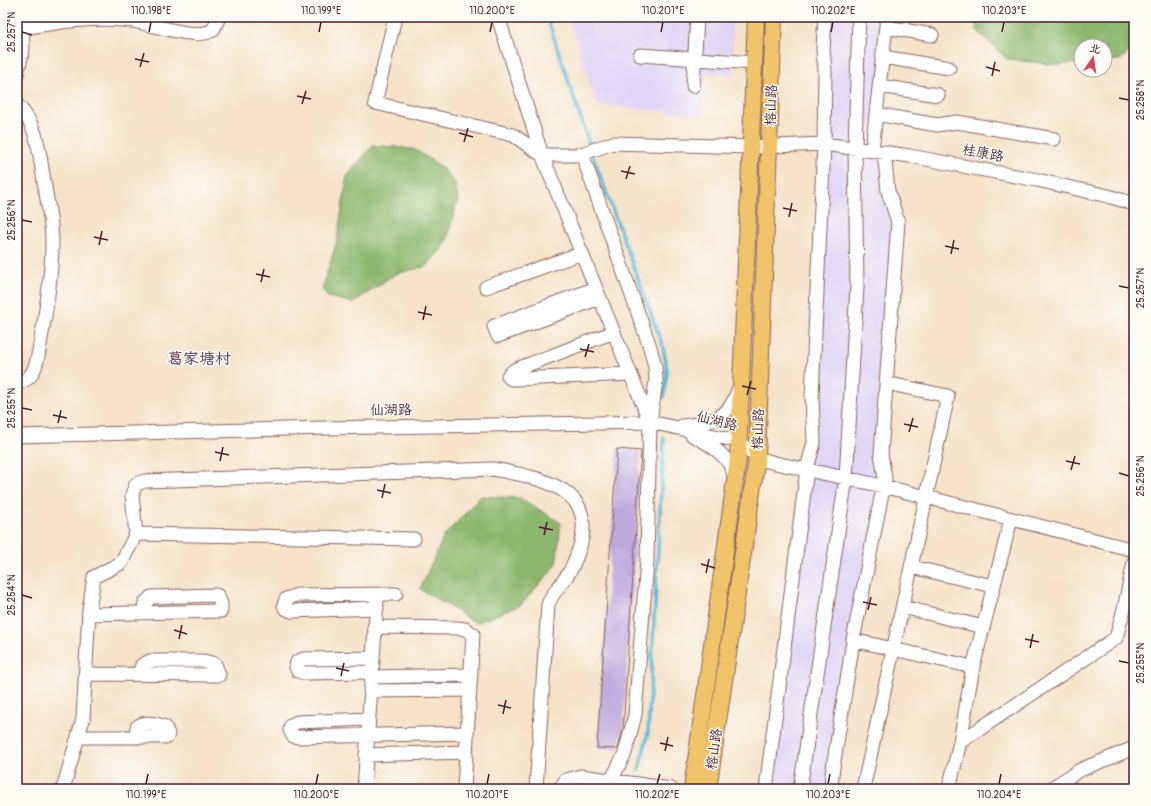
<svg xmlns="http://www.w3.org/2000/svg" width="1151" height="806" font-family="Pangolin,'LXGW WenKai TC',sans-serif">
  <rect width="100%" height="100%" fill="#fdfcf7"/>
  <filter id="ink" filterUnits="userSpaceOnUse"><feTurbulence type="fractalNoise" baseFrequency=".025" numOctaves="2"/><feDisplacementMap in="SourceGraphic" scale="8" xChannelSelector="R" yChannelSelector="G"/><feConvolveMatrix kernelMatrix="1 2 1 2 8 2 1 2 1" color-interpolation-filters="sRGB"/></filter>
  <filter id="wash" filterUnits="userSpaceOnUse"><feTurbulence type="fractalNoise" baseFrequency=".012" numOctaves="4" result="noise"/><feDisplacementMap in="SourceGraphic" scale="16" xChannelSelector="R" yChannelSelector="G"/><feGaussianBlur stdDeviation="0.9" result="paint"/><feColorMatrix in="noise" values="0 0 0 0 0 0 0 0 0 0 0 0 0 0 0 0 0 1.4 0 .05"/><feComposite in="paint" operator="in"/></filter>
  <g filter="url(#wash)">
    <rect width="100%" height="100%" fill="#f5e2c9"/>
    <path fill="#dfd5f5" d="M568,17H733V75L705,73L702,115L597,105Z
      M825,17H887L872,150L884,152L896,211L884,472L831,789H766L807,469Z"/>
    <path fill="#8cb66d" stroke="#6b6a4c" d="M976,17H1134V48L1120,60L1105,61V46H1081V63L1056,65L1007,59L977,31Z
      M373,145L414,149L440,166L454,182L458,199L446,244L427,266L395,274L353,303L328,297L322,289L337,241L347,176Z
      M481,496L520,498L561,523L556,565L521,605L476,623L420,589L444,536Z"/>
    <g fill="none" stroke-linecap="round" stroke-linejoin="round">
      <path stroke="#58b8d7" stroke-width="3.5" d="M547,17L590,146
        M593,156L663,347L667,370L664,397
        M639,769L648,733L664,438"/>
    </g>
    <g id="blocks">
      <path fill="#bea9dd" d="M617,449L641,451L623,729L618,749L597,748Z"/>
    </g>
  </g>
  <g filter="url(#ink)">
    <use href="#blocks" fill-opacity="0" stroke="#866362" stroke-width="1"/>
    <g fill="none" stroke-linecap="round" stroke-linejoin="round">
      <defs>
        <path id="minor" d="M395,17L375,103L513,135L542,155H578L613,143L751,147L824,144L910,156L1037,180L1108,196L1134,204
          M498,17L542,155L650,422
          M886,27L932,35
          M24,28C60,22 97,16 133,21C153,24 196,41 213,30L219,17
          M640,55L754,63
          M883,57L949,68
          M17,74L23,49L22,17
          M693,86L697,18
          M879,86L938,95
          M17,105C37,124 39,149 43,175C46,197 52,219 52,242C52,274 47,306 41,339C38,354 37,382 17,382
          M876,114L937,125L957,122L1054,139
          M872,150L887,17
          M582,154L650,347L655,367L656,381L650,422L647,561L635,715L625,753L607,789
          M486,287L582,253
          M596,288L494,326L498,336L600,298
          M614,332L514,370L508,376L511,379H517L631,374
          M682,426C710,422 729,420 738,390
          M692,435C710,444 732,457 735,479
          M17,436L326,428L650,422L738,441L757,458L775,463L883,486L1134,550
          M414,539L136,534L132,495L136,484L145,481L493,469C555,480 608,494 571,569C565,582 552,591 548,605L536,789
          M912,567L993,586
          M903,607L983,627
          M377,608L291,611L285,608L284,605L286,599L297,595L396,594
          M89,614L221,611V604L218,596L216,595L151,597L145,603L144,613
          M374,627L457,628L465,629L473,634L464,789
          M853,640L973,667
          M372,672L304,673L298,671L296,667L297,662L303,659L372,658
          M86,674L219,675L215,664L204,661H150L142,665L139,674
          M371,677L471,675
          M370,691L470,690
          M369,719L297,722L291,725L290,730L293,736L298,737L467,733
          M79,737H167L168,734L165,727C157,724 144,721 137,727L136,737
          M960,742L973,667L1011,519
          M366,755L466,752
          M63,789L83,719L89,610L94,577L121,563L136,534
          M364,789L377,600
          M559,789L566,780L581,776L671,789
          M766,789L807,469L814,442L812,396L824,144L825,70L823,50L825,17
          M800,789L846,478L857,287L855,147L859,17
          M831,789L832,774L854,635L885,478L881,454L898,222L888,191L884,152
          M863,789L948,396L895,385
          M949,789L960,742L1116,638L1124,609L1134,562
          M1050,789L1080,770L1134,748"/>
        <path id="major" d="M692,789L738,459L756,17
          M708,789L757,458L774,17"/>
      </defs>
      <use href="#minor" stroke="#866362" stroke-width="15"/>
      <use href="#major" stroke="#866362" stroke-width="18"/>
      <use href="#minor" stroke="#fff" stroke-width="13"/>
      <use href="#major" stroke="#f1c36a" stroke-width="16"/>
    </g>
  </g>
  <path fill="none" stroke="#4a1f2b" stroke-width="1.5" d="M22,32L32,35M149,32L151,22M319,32L321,22M490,32L492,22M661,32L663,22M831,32L833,22M1002,32L1004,22M135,59L149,62M140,67L144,53M986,67L1000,71M992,76L995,62M297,96L311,99M1119,98L1129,100M302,104L306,91M459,133L473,137M464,142L468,128M621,171L635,174M626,179L630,166M783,208L797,211M789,217L792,203M22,220L32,222M94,237L108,240M99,245L102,231M945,246L959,249M951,254L954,240M256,274L270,277M261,282L264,269M1119,286L1129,288M418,312L432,315M423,320L426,306M580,349L594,352M585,357L589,344M742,386L756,389M747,395L751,381M22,408L32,410M53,415L67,418M58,423L61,410M904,424L918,427M909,432L913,418M215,452L229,455M220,461L223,447M1066,461L1080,464M1071,470L1075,456M1119,473L1129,476M377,490L391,493M382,498L385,484M539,527L553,530M544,535L547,522M701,564L715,568M706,573L709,559M22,595L32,598M863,602L877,605M868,610L871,597M174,630L187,634M179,639L182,625M1025,639L1039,642M1030,648L1033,634M1119,661L1129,663M336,668L349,671M341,676L344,663M498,705L511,708M503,714L506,700M660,743L673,746M665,751L668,737M146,784L148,774M316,784L318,774M487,784L489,774M657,784L660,774M828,784L830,774M999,784L1001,774"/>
  <g text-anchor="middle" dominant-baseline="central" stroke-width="3" stroke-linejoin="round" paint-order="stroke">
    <g font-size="14" fill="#4a1f2b" stroke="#fdfcf7">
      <text transform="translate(771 105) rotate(-88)">榕山路</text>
      <text transform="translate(983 153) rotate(11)">桂康路</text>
      <text transform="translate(391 410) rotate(-1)">仙湖路</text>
      <text transform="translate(717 421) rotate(14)">仙湖路</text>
      <text transform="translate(758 429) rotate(-88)">榕山路</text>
      <text transform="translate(714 749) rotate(-82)">榕山路</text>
    </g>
    <g font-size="16" font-weight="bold" fill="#734f69" stroke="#fdfcf7">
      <text x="199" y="359">葛家塘村</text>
    </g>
  </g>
  <rect width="1151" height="806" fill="none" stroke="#fdfcf7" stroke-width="44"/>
  <g transform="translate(1093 58) rotate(13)"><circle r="19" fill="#fdfcf7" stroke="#b5a4a5"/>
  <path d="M0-3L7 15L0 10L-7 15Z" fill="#d1495b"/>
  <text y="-6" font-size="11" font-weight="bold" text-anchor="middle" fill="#4a1f2b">北</text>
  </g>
  <rect x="22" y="22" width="1107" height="762" fill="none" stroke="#4a1f2b" stroke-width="1.5"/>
  <g font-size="10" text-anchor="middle" fill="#4a1f2b">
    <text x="151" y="14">110.198°E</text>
    <text x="321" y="14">110.199°E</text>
    <text x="492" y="14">110.200°E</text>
    <text x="663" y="14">110.201°E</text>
    <text x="833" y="14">110.202°E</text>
    <text x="1004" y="14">110.203°E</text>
    <text transform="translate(11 32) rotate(-90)" y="4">25.257°N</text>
    <text transform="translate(1140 100) rotate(-90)" y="4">25.258°N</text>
    <text transform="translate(11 220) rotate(-90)" y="4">25.256°N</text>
    <text transform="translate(1140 288) rotate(-90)" y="4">25.257°N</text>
    <text transform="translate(11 408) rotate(-90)" y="4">25.255°N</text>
    <text transform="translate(1140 476) rotate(-90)" y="4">25.256°N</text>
    <text transform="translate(11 595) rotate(-90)" y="4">25.254°N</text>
    <text transform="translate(1140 663) rotate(-90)" y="4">25.255°N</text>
    <text x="146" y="798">110.199°E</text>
    <text x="316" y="798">110.200°E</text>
    <text x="487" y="798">110.201°E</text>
    <text x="657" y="798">110.202°E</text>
    <text x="828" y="798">110.203°E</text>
    <text x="999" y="798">110.204°E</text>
  </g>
</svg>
